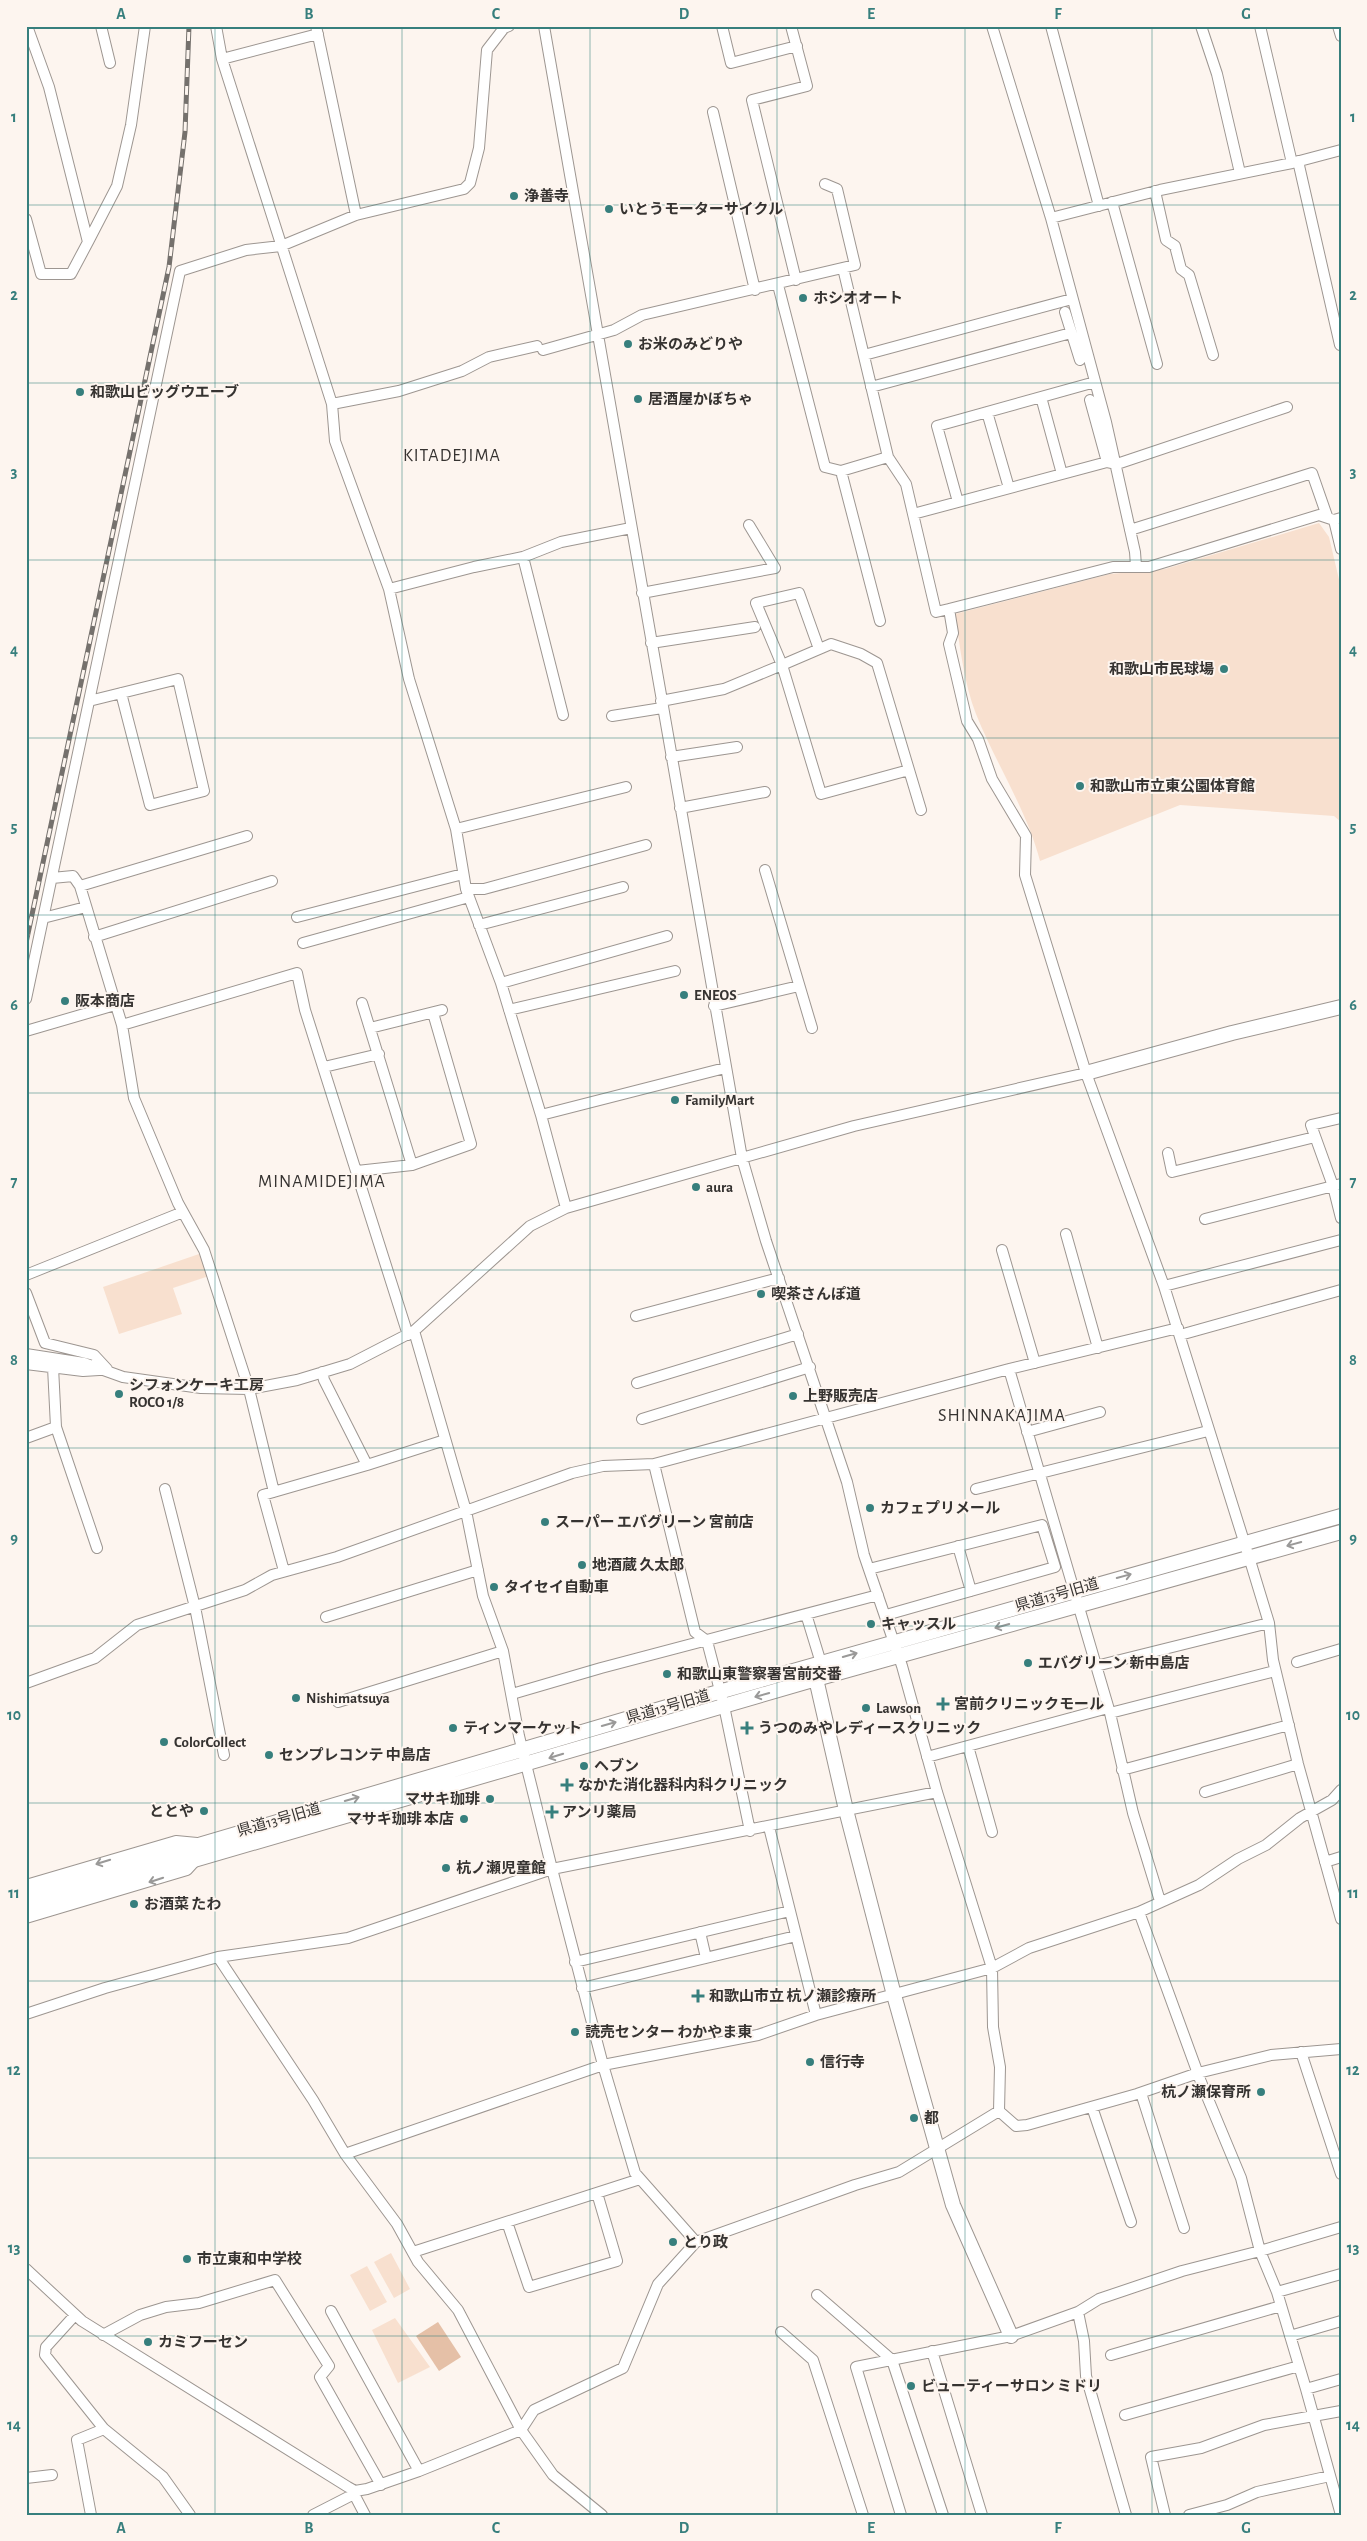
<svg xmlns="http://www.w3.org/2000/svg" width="1367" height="2541" font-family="'Alegreya Sans','Noto Sans JP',sans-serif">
  <rect width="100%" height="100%" fill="#fdf5ef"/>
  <path fill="#f8e0cf" d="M1319,523L1329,537L1341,588V822L1334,816L1180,805L1040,861C1027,810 996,764 976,714C964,683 960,647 955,614L1110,574L1165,569Z
    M199,1254L209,1276L173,1288L182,1314L119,1334L103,1287Z
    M391,2253L410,2289L394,2298L374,2262Z
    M367,2266L387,2302L370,2311L350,2275Z
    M395,2318L430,2367L398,2383L372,2330Z"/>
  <path fill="#e5c0a7" d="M438,2322L461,2357L439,2371L416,2336Z"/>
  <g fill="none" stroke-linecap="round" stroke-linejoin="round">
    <defs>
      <path id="street" d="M27,26L49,87L88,242L117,186L131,125L145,26
        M101,26L110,63
        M216,26L222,59L332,404L335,441L389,589L409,679L456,829L466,889L501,983L541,1115
        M316,26L356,215
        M722,26L731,63L797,46
        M791,26L807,86L752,100L796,280
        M992,26L1051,218L1106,422L1135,552L1136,566
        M1051,26L1099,206
        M1201,26L1217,74L1240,173
        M1260,26L1292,163
        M1338,26L1341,36
        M222,59L318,34
        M713,112L755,290
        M1298,161L1340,345
        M1155,191L1166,240L1175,246L1181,269L1189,275L1213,355
        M1112,202L1157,364
        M1051,218L1160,190L1292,163L1341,150
        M26,219L41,274H71L88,242
        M843,268L888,457L906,484L913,514L1107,462L1117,464L1287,407
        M778,285L825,467L841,471
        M1065,312L1080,360
        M543,350L614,330L642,315L855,265L837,189L825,184
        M864,355L1072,299
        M871,387L1071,333
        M1041,397L1062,474
        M1090,400L1107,462
        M332,404L399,391L462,371L489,357L537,346
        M987,412L1009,488
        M958,502L937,426L1095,382
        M913,514L936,612L949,609L953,633L949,644L967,721L978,739L992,779L1026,836L1025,875L1086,1073L1164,1286L1252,1567L1269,1623L1273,1660L1298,1764L1341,1919
        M1334,520L1341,549
        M1130,530L1312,473L1327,516
        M523,557L563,715
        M389,589L474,567L523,557L561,542L631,528
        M642,593L775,568L749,525
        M949,609L1113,567H1149L1319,515L1334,520L1341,518
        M880,621L841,471L888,457
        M651,643L755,627
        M819,649L799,593L756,603L782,665L831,644L861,654L877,663L921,810
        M89,701L178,679L204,791L150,805L121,693
        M661,701L724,689L782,665L821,794L909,770
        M612,716L662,708
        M671,757L737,747
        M680,808L765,792
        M456,829L626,787
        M765,870L812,1028
        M52,878L73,876L80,886L247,836
        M80,886L122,1025L134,1098L178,1203L204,1250L249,1389L274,1492
        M466,889H484L646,845
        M297,917L463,874
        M43,918L86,907
        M479,925L623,887
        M94,937L272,881
        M303,943L469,897
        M501,983L667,936
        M26,999L180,271L246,250L281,246L356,215L464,189L470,183L479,148L487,50L504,28L509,26
        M362,1003L412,1165
        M714,1006L799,986
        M509,1010L675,971
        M122,1025L297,973L305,1010L408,1335
        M370,1028L442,1010
        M26,1031L115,1005
        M324,1067L379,1054
        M1341,1118L1311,1125L1333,1186L1341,1218
        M1168,1153L1172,1172L1315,1137
        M357,1171L412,1165L471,1144L433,1013
        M566,1208L541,1115L725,1068
        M1205,1219L1341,1184
        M1066,1234L1098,1348
        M1002,1250L1035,1363
        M26,1275L183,1212
        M1164,1286L1341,1240
        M26,1293L45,1343L94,1355L107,1369
        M636,1316L779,1278
        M414,1331L466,1511L483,1596L503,1651L519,1736L552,1869L603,2065L635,2173L696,2242
        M1180,1335L1341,1290
        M26,1354L84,1363L123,1377L201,1388L249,1389L297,1380L350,1364L414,1331L530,1226L566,1208L854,1126L1086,1073
        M26,1364L83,1371L99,1370
        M1009,1369L1110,1713L1133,1813L1160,1901
        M322,1372L324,1380L367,1465L445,1440
        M637,1383L798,1334
        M642,1419L810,1367
        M56,1427L97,1548
        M1027,1432L1100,1412
        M26,1438L56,1427L53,1367
        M654,1464L695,1632L707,1641L724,1706L750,1831
        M165,1489L195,1607L224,1755
        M976,1489L1208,1431
        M958,1546L971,1591
        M869,1569L1042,1525L1055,1567L886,1615
        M284,1571L263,1495L367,1465
        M806,1614L821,1663
        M326,1617L478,1570
        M1297,1662L1341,1649
        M1096,1666L1269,1623
        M26,1683L95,1658L137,1625L245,1590L272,1575L337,1557L572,1473L603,1466L654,1464L1009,1369L1178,1328
        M512,1694L601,1668L878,1595
        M338,1702L503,1651
        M1110,1713L1275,1671
        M968,1746L992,1832
        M927,1757L1108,1708
        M1122,1770L1289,1725
        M1205,1792L1298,1764
        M769,1827L816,2015
        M1325,1862L1341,1857
        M26,1885L176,1841L197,1843
        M1139,1912L1201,2082L1241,2178L1260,2251L1277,2292L1306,2389L1341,2515
        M26,1918L187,1870L197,1859
        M700,1932L706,1958
        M218,1957L313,2100L345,2154L397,2224L418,2262L458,2310L521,2430L553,2475L602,2515
        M575,1962L790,1911
        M582,1988L796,1936
        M26,2014L105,1988L218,1957L348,1938L552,1869L937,1792
        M1301,2052L1341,2174
        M1141,2093L1184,2228
        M1092,2107L1131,2222
        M999,2111L1016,2126L1027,2125L1137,2094L1198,2073L1271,2055L1341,2049
        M345,2154L603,2065L758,2035L816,2015L992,1968L1029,1948L1139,1912L1199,1885L1238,1859L1266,1845L1300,1818L1332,1800L1341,1790
        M507,2222L529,2287L617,2261L597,2193
        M413,2252L640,2179
        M26,2269L82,2321L348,2487L355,2491L367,2489L419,2471L521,2430L534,2410L623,2368L658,2284L696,2242L855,2185L899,2172L999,2111L1000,2067L993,2027L992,1968L937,1792L902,1666L864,1555L847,1482L766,1241L742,1158L544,26
        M1277,2292L1341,2274
        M817,2295L892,2360L943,2515
        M331,2311L419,2471
        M1078,2312L1084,2341L1086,2376L1126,2515
        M75,2315L46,2347L45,2355L104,2429L163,2477L190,2515
        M781,2332L813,2360L863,2515
        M103,2335L140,2315L166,2307L199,2303L275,2280L329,2366L320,2377L381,2485
        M1290,2336L1341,2321
        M932,2351L982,2515
        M1111,2355L1281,2306
        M1306,2389L1341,2379
        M1125,2415L1299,2366
        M26,2478L52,2475
        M354,2494L365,2515
        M91,2515L77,2440L104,2429
        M313,2515L354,2494L355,2491
        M901,2515L856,2367L1011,2336L1078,2312L1099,2299L1182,2271L1260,2251L1341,2227
        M1165,2515L1151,2457L1201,2448L1264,2425L1341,2411
        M1189,2515L1227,2505L1257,2492L1330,2476"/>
      <path id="secondary" d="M1086,1073L1232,1033L1341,1007
        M814,1670L846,1810L894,1995L953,2205L1011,2336
        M26,1896L694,1699L1341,1516
        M26,1909L816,1679L1341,1532"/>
    </defs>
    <use href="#street" stroke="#9d9691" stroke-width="12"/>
    <use href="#secondary" stroke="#9d9691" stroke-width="16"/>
    <use href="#street" stroke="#fff" stroke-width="10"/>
    <use href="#secondary" stroke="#fff" stroke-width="14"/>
    <defs>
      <path id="rail" d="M26,943L169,267L185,132L189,26"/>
    </defs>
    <use href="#rail" stroke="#75716d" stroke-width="5"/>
    <use href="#rail" stroke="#fdf5ef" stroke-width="3" stroke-dasharray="9" stroke-linecap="butt"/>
  </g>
  <defs><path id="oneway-shaft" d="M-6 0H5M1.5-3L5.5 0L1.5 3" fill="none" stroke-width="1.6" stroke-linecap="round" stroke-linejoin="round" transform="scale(1.25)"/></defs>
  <g stroke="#9a9998">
    <use href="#oneway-shaft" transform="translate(1294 1544) rotate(165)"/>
    <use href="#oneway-shaft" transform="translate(1124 1576) rotate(-15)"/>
    <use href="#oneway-shaft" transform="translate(1002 1626) rotate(164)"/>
    <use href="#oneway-shaft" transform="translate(850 1655) rotate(-16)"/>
    <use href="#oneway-shaft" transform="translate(762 1695) rotate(164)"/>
    <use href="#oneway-shaft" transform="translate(609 1724) rotate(-16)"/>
    <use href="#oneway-shaft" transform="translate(556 1756) rotate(163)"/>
    <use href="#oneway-shaft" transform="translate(352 1799) rotate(-16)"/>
    <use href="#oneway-shaft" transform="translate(103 1862) rotate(163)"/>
    <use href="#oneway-shaft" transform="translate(156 1880) rotate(162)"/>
  </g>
  <path fill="none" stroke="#377f7d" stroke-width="1" stroke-opacity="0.55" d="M215,26V2515M402,26V2515M590,26V2515M777,26V2515M965,26V2515M1152,26V2515M26,205H1341M26,383H1341M26,560H1341M26,738H1341M26,915H1341M26,1093H1341M26,1270H1341M26,1448H1341M26,1626H1341M26,1803H1341M26,1981H1341M26,2158H1341M26,2336H1341"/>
  <g fill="#377f7d" stroke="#fdf5ef" stroke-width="2">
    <circle cx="514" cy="196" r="5"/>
    <circle cx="609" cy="209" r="5"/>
    <circle cx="803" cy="298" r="5"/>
    <circle cx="628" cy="344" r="5"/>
    <circle cx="80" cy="392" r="5"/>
    <circle cx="638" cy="399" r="5"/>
    <circle cx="1224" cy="669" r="5"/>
    <circle cx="1080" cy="786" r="5"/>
    <circle cx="684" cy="995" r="5"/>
    <circle cx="65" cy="1001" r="5"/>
    <circle cx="675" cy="1100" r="5"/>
    <circle cx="696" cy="1187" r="5"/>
    <circle cx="761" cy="1294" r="5"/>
    <circle cx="119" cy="1394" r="5"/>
    <circle cx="793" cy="1396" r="5"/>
    <circle cx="870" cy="1508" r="5"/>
    <circle cx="545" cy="1522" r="5"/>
    <circle cx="582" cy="1565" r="5"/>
    <circle cx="494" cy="1587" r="5"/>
    <circle cx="871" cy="1624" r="5"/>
    <circle cx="1028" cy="1663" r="5"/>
    <circle cx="667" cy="1674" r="5"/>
    <circle cx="296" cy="1698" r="5"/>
    <path d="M940.5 1696.5h5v5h5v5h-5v5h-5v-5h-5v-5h5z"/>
    <circle cx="866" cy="1708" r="5"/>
    <circle cx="453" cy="1728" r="5"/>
    <path d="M744.5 1720.5h5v5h5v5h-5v5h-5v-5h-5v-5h5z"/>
    <circle cx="164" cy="1742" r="5"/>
    <circle cx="269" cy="1755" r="5"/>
    <circle cx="584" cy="1766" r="5"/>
    <path d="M564.5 1777.5h5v5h5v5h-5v5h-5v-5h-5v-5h5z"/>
    <circle cx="490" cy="1799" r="5"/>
    <circle cx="204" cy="1811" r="5"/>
    <path d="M549.5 1804.5h5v5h5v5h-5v5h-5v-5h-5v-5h5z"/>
    <circle cx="464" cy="1819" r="5"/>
    <circle cx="446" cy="1868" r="5"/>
    <circle cx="134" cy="1904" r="5"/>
    <path d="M695.5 1988.5h5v5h5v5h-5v5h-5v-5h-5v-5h5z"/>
    <circle cx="575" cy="2032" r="5"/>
    <circle cx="810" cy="2062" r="5"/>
    <circle cx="1261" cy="2092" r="5"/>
    <circle cx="914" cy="2118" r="5"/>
    <circle cx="673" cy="2242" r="5"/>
    <circle cx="187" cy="2259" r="5"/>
    <circle cx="148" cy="2342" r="5"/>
    <circle cx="911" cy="2386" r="5"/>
  </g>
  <g text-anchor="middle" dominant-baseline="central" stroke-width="4" stroke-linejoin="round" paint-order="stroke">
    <g font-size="15" font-weight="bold" fill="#363331" stroke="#fdf5ef" text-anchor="start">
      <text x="524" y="196">浄善寺</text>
      <text x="619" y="209">いとうモーターサイクル</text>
      <text x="813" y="298">ホシオオート</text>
      <text x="638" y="344">お米のみどりや</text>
      <text x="90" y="392">和歌山ビッグウエーブ</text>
      <text x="648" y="399">居酒屋かぼちゃ</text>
      <text x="1214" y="669" text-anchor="end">和歌山市民球場</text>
      <text x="1090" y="786">和歌山市立東公園体育館</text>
      <text x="694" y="995">ENEOS</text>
      <text x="75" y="1001">阪本商店</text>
      <text x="685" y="1100">FamilyMart</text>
      <text x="706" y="1187">aura</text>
      <text x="771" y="1294">喫茶さんぽ道</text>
      <text x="129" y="1385">シフォンケーキ工房<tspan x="129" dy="17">ROCO 1/8</tspan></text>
      <text x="803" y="1396">上野販売店</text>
      <text x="880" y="1508">カフェプリメール</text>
      <text x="555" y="1522">スーパー エバグリーン 宮前店</text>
      <text x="592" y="1565">地酒蔵 久太郎</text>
      <text x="504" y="1587">タイセイ自動車</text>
      <text x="881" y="1624">キャッスル</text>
      <text x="1038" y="1663">エバグリーン 新中島店</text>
      <text x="677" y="1674">和歌山東警察署宮前交番</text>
      <text x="306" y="1698">Nishimatsuya</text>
      <text x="954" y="1704">宮前クリニックモール</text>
      <text x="876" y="1708">Lawson</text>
      <text x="463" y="1728">ティンマーケット</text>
      <text x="758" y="1728">うつのみやレディースクリニック</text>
      <text x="174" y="1742">ColorCollect</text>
      <text x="279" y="1755">センプレコンテ 中島店</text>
      <text x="594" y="1766">ヘブン</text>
      <text x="578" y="1785">なかた消化器科内科クリニック</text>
      <text x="480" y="1799" text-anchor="end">マサキ珈琲</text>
      <text x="194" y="1811" text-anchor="end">ととや</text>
      <text x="562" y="1812">アンリ薬局</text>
      <text x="454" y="1819" text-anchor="end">マサキ珈琲 本店</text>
      <text x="456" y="1868">杭ノ瀬児童館</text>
      <text x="144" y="1904">お酒菜 たわ</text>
      <text x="709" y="1996">和歌山市立 杭ノ瀬診療所</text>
      <text x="585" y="2032">読売センター わかやま東</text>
      <text x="820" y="2062">信行寺</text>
      <text x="1251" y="2092" text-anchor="end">杭ノ瀬保育所</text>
      <text x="924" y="2118">都</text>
      <text x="683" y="2242">とり政</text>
      <text x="197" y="2259">市立東和中学校</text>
      <text x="158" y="2342">カミフーセン</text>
      <text x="921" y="2386">ビューティーサロン ミドリ</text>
    </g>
    <g font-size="15" fill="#363331" stroke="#fdf5ef">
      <text transform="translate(1057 1595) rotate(-16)">県道13号旧道</text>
      <text transform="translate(668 1707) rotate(-16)">県道13号旧道</text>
      <text transform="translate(279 1820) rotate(-16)">県道13号旧道</text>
    </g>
    <g font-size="18" letter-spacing="1" fill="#363331" stroke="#fdf5ef">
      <text x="452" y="456">KITADEJIMA</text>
      <text x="322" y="1182">MINAMIDEJIMA</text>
      <text x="1002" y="1416">SHINNAKAJIMA</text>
    </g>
  </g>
  <rect width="1367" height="2541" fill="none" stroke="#fdf5ef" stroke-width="55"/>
  <rect x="28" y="28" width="1312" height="2486" fill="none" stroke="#377f7d" stroke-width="2"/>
  <g font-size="16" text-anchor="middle" font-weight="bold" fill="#377f7d">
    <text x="121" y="19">A</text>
    <text x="309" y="19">B</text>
    <text x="496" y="19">C</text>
    <text x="684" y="19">D</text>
    <text x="871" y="19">E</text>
    <text x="1058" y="19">F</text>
    <text x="1246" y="19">G</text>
    <text x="14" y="122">1</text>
    <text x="1353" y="122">1</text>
    <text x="14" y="300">2</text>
    <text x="1353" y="300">2</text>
    <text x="14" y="477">3</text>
    <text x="1353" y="477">3</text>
    <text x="14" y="655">4</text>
    <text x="1353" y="655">4</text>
    <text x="14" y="832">5</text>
    <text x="1353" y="832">5</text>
    <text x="14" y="1010">6</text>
    <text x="1353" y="1010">6</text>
    <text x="14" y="1187">7</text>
    <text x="1353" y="1187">7</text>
    <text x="14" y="1365">8</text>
    <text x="1353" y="1365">8</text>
    <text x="14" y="1543">9</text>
    <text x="1353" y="1543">9</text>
    <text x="14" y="1720">10</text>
    <text x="1353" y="1720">10</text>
    <text x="14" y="1898">11</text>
    <text x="1353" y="1898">11</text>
    <text x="14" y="2075">12</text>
    <text x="1353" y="2075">12</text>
    <text x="14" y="2253">13</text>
    <text x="1353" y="2253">13</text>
    <text x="14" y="2430">14</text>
    <text x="1353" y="2430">14</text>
    <text x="121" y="2533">A</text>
    <text x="309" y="2533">B</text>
    <text x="496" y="2533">C</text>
    <text x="684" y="2533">D</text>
    <text x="871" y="2533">E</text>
    <text x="1058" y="2533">F</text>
    <text x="1246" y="2533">G</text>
  </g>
</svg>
